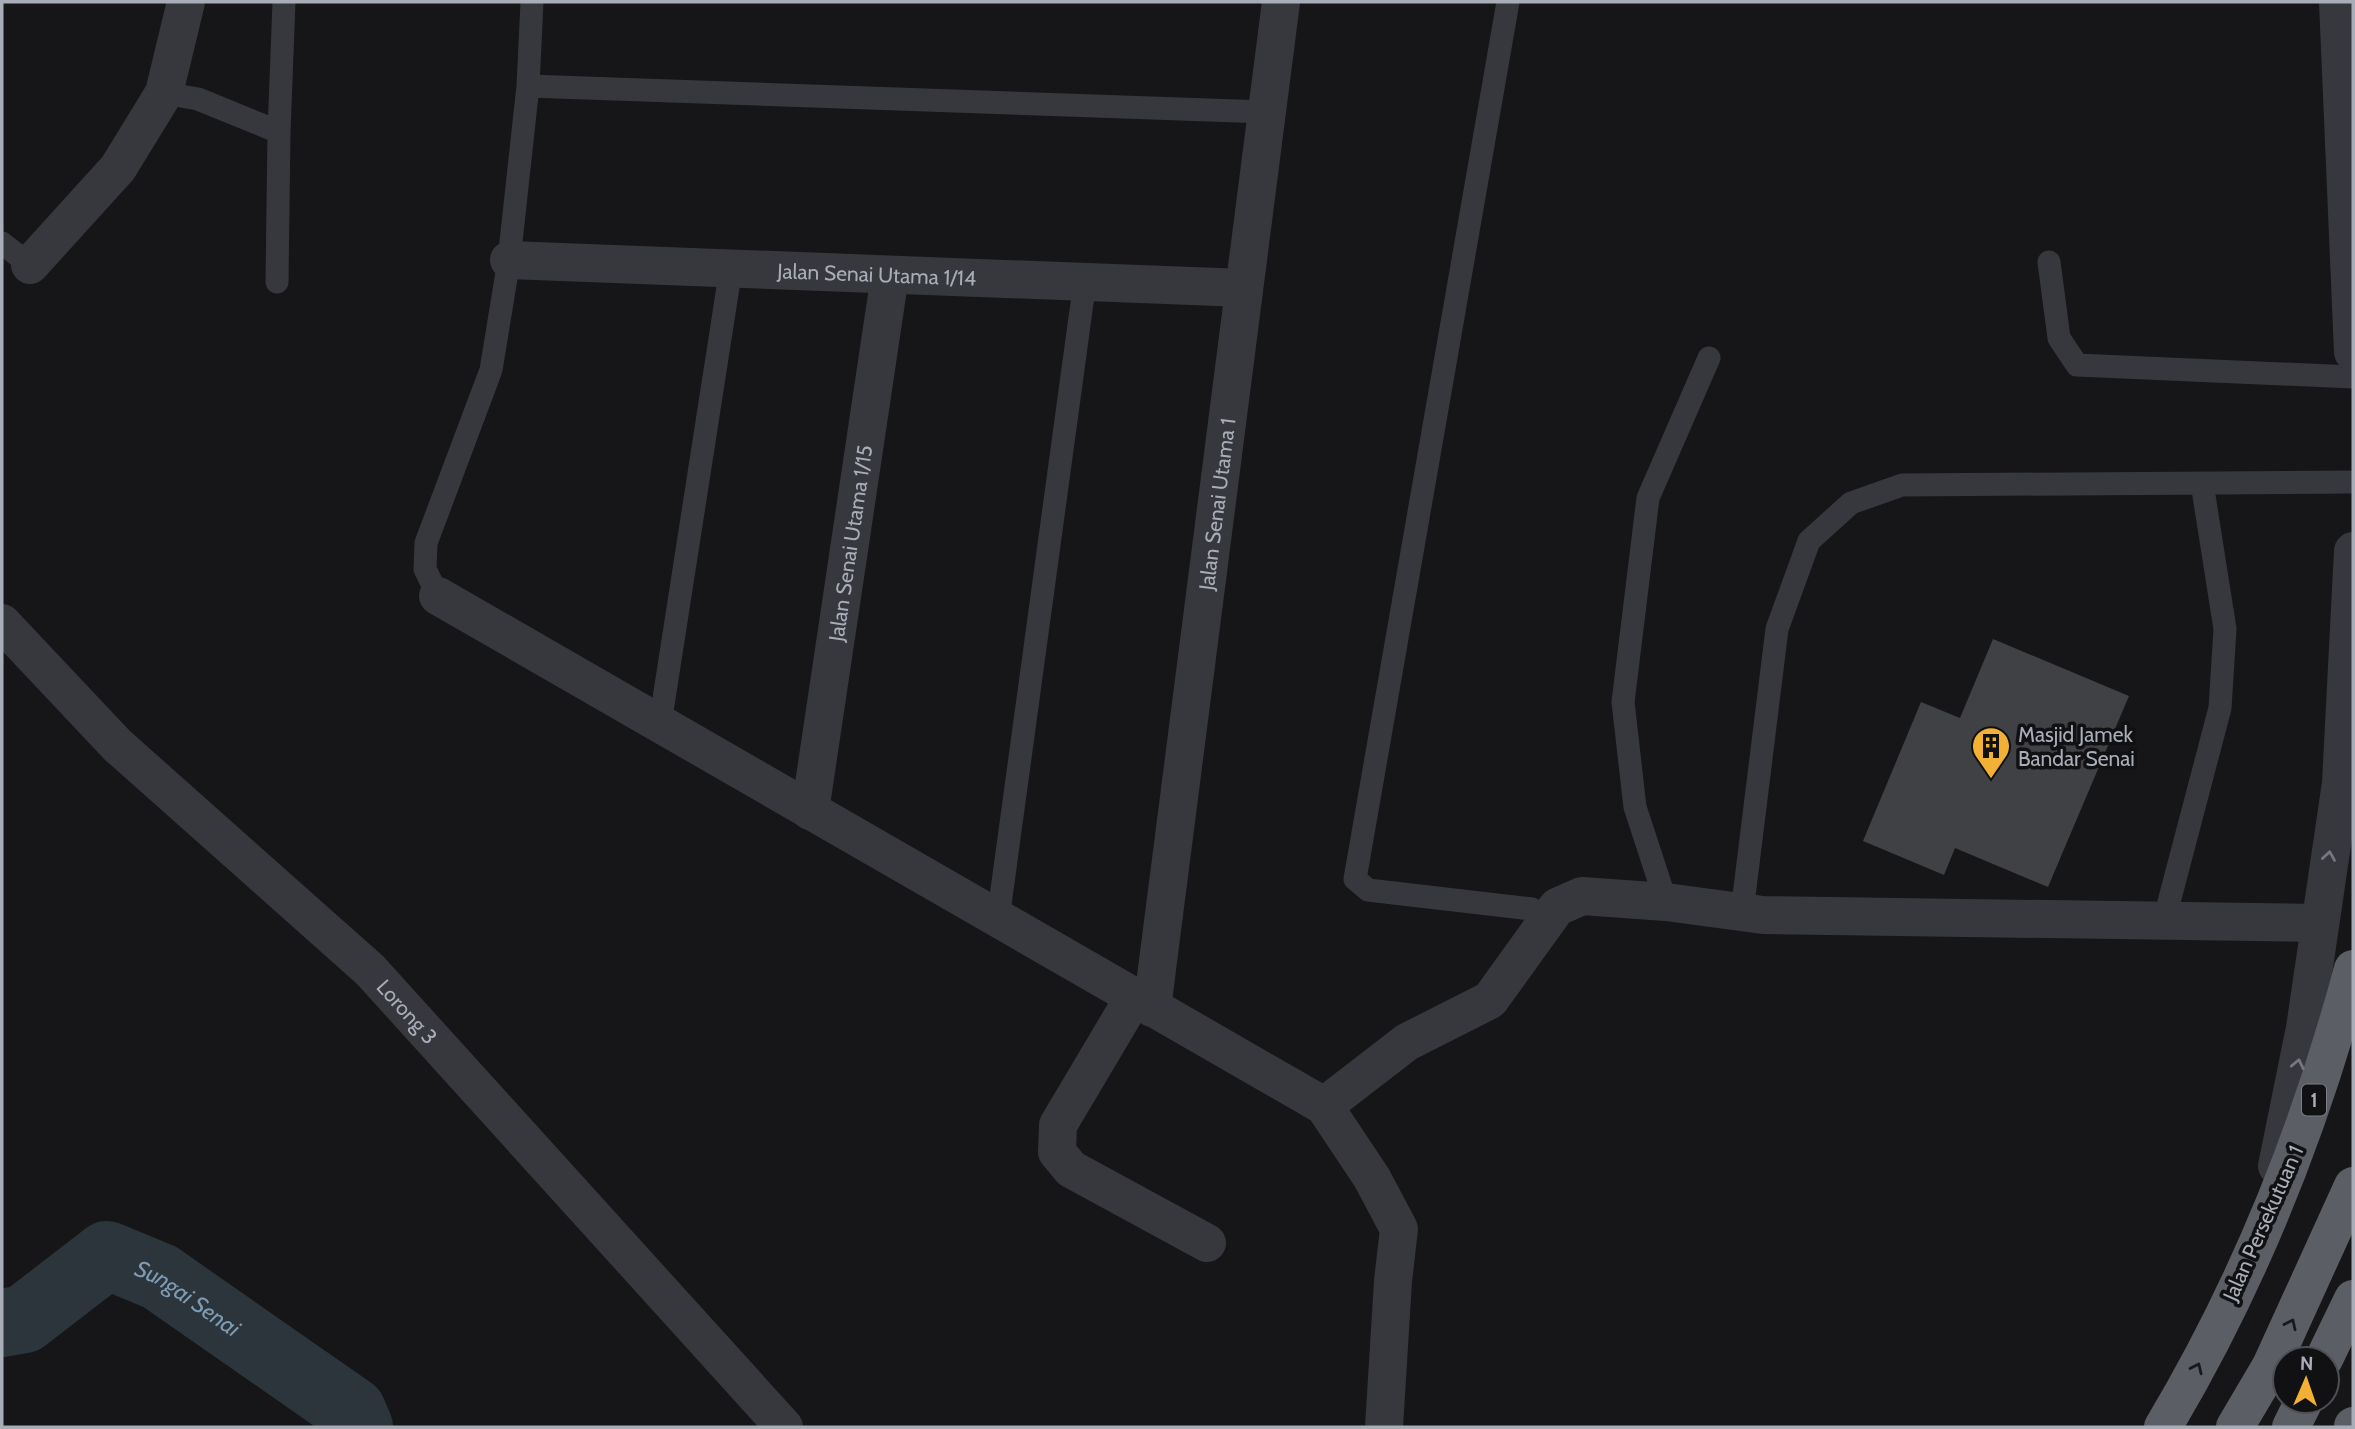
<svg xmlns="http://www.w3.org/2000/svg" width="2355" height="1429" font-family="Cabin,sans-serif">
  <rect width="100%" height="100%" fill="#161618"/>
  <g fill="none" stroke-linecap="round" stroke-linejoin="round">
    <path stroke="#2c353c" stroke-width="68" id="s1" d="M2,1323L24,1319L107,1255L160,1277L352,1411L359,1427"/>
  </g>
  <path fill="#404145" d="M1993,639L2129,696L2048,887L1955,848L1944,875L1863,841L1921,702L1960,718Z"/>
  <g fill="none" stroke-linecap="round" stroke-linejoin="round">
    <path stroke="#37383d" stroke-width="23" d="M1508,2L1355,879L1368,890L1532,909L1548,917
      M528,86L1266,112
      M164,93L198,99L279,132L284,2
      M2,243L30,265
      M2049,262L2059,338L2077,365L2353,377
      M277,282L279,132
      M438,596L425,569L426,543L491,370L509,260L528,86L532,2
      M660,724L731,268
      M1666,902L1635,807L1623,702L1648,498L1709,358
      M1742,912L1777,629L1809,541L1851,503L1902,485L2353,482
      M998,919L1085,281
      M2164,921L2220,708L2225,629L2202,483"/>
    <g stroke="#37383d" stroke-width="38">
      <path d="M2338,2L2353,352"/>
      <path id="s2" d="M509,260L1244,288"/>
      <path d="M30,265L118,168L164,93L186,2"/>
      <path d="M438,596L1324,1106L1372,1178L1399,1229L1393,1281L1384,1427"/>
      <path id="s3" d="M2,623L117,745L370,970L784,1427"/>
      <path id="s4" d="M810,811L890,275"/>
      <path d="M1134,997L1058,1125L1057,1152L1071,1169L1207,1243"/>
      <path id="s5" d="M1152,1008L1281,2"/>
      <path d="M1324,1106L1407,1042L1490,1000L1557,907L1582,896L1666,902L1763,915L2319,923"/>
      <path d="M2277,1166L2305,1028L2341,783L2353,551"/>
    </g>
    <path stroke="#5b5e65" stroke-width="38" d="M2324,1359L2353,1299
      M2163,1427C2248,1285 2310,1129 2353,969
      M2235,1427L2271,1366L2353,1186
      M2291,1427L2304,1401
      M2353,1427V1426"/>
  </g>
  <defs><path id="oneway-chevron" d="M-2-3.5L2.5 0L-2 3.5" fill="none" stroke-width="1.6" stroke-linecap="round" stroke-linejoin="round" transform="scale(1.75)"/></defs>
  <g stroke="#757881">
    <use href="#oneway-chevron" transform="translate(2329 856) rotate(-81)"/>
    <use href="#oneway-chevron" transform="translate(2298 1064) rotate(-78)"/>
  </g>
  <g stroke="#18191b">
    <use href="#oneway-chevron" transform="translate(2291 1324) rotate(-65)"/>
    <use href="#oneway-chevron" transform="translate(2197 1368) rotate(-65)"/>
  </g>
  <defs>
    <symbol id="building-pin" viewBox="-11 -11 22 30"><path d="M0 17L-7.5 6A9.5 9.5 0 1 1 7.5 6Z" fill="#f2b134" stroke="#111113"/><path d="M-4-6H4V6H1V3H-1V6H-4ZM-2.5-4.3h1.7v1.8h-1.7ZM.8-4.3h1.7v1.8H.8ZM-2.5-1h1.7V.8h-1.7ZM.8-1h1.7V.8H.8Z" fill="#111"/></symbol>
  </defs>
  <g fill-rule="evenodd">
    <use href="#building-pin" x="1969" y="724" width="44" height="60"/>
  </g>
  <g text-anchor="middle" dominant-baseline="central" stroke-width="7" stroke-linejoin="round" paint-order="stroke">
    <rect fill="#111113" stroke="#7b7e86" stroke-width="2" x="2302" y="1084.5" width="24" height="31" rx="5"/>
    <g font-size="19" font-weight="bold" fill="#a8adb8">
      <text x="2314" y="1100">1</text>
    </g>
    <g font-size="21" fill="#a8adb8" stroke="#111113">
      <text stroke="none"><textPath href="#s2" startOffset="368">Jalan Senai Utama 1/14</textPath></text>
      <text stroke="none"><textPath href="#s5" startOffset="508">Jalan Senai Utama 1</textPath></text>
      <text stroke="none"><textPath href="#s4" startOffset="271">Jalan Senai Utama 1/15</textPath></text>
      <text stroke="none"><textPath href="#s3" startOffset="562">Lorong 3</textPath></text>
      <text transform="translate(2263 1223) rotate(-66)">Jalan Persekutuan 1</text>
    </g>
    <g font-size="21" fill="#a8adb8" stroke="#111113" text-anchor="start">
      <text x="2018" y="734">Masjid Jamek<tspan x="2018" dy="24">Bandar Senai</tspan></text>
    </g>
    <g font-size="23" font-style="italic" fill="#7f9bb3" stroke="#111113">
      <text stroke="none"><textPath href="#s1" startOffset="219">Sungai Senai</textPath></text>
    </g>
  </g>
  <rect width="2355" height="1429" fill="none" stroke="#a8adb8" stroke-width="7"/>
  <g transform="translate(2306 1380) rotate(2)"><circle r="33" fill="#111113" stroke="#4d4f55" stroke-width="2"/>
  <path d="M0-5L12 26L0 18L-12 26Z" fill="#f2b134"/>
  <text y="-10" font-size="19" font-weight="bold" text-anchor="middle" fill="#a8adb8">N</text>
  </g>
</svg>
